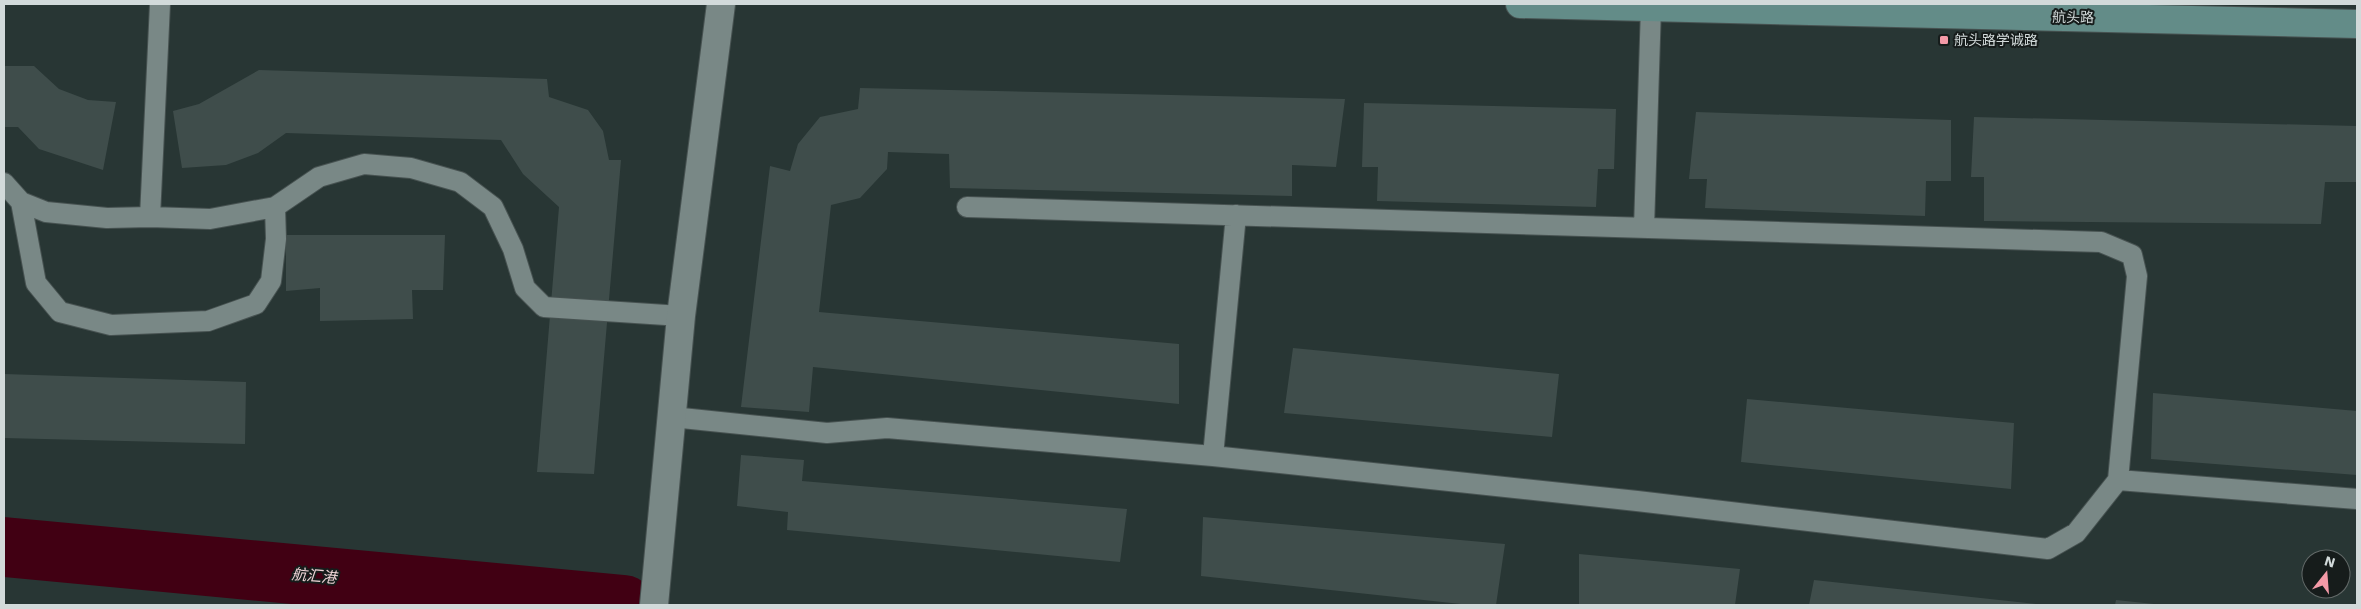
<svg xmlns="http://www.w3.org/2000/svg" width="2361" height="609" font-family="'Work Sans','Noto Sans SC',sans-serif">
  <rect width="100%" height="100%" fill="#283634"/>
  <g fill="none" stroke-linecap="round" stroke-linejoin="round">
    <path stroke="#410013" stroke-width="60" d="M4,547L624,605"/>
  </g>
  <path fill="#3f4d4b" d="M4,66H34L59,89L88,100L116,102L103,170L39,149L18,127H4Z
    M259,70L547,79L549,97L588,110L603,131L609,160H621L594,474L537,472L559,207L523,174L501,140L286,133L258,153L226,165L182,168L173,111L199,104Z
    M860,88L1345,99L1336,167L1292,165V196L950,188L949,154L888,152L887,169L860,198L831,205L819,312L1179,344V404L813,367L809,412L741,407L770,166L790,171L798,144L820,117L858,109Z
    M1364,103L1616,109L1614,169H1598L1596,207L1377,201L1378,167H1362Z
    M1696,112L1951,120V181H1926L1925,216L1705,208L1707,179H1689Z
    M1974,117L2357,126V182H2325L2321,224L1984,221V177H1971Z
    M286,235H445L443,290H412L413,319L320,321V288L286,291Z
    M1293,348L1559,374L1552,437L1284,413Z
    M4,374L246,382L245,444L4,438Z
    M2153,393L2357,411V475L2151,459Z
    M1747,399L2014,423L2011,489L1741,462Z
    M741,455L804,460L802,481L1127,509L1120,562L787,530L788,512L737,506Z
    M1203,517L1505,544L1496,605H1470L1201,576Z
    M1579,554L1740,569L1735,605H1579Z
    M1814,580L2036,604V605H1809Z
    M2116,600L2154,604V605H2115Z"/>
  <g fill="none" stroke-linecap="round" stroke-linejoin="round">
    <defs>
      <path id="lane" d="M4,183L21,202L46,212L107,218L150,217L210,219L275,207L319,177L364,164L411,168L460,182L493,207L513,249L525,288L544,307L681,316
        M21,202L36,283L60,312L111,325L208,321L256,304L271,281L276,239L275,207
        M967,207L2101,242L2132,255L2137,276L2118,480
        M150,217L160,4
        M1644,228L1651,7
        M672,417L827,433L887,428L1213,456L1637,501L2048,549L2076,533L2118,480L2357,499
        M1213,456L1236,215"/>
      <path id="street" d="M654,605L681,316L721,4"/>
      <path id="secondary" d="M1520,4L2357,24"/>
    </defs>
    <use href="#lane" stroke="#475251" stroke-width="22"/>
    <use href="#street" stroke="#475251" stroke-width="30"/>
    <use href="#secondary" stroke="#475251" stroke-width="30"/>
    <use href="#lane" stroke="#798886" stroke-width="20"/>
    <use href="#street" stroke="#798886" stroke-width="28"/>
    <use href="#secondary" stroke="#638c88" stroke-width="28"/>
  </g>
  <rect fill="#f49aa7" stroke="#161c1b" stroke-width="2" x="1939" y="35" width="10" height="10" rx="2.5"/>
  <g text-anchor="middle" dominant-baseline="central" stroke-width="4" stroke-linejoin="round" paint-order="stroke">
    <g font-size="14" fill="#d2dada" stroke="#161c1b">
      <text transform="translate(2073 17) rotate(1)">航头路</text>
    </g>
    <g font-size="14" fill="#d2dada" stroke="#161c1b" text-anchor="start">
      <text x="1954" y="40">航头路学诚路</text>
    </g>
    <g font-size="15" font-style="italic" fill="#efd4d7" stroke="#161c1b">
      <text transform="translate(314 576) rotate(5)">航汇港</text>
    </g>
  </g>
  <rect width="2361" height="609" fill="none" stroke="#d2dada" stroke-width="10"/>
  <g transform="translate(2326 574) rotate(17)"><circle r="24" fill="#161c1b" stroke="#616867"/>
  <path d="M0-4L9 19L0 12L-9 19Z" fill="#f49aa7"/>
  <text y="-8" font-size="14" font-weight="bold" text-anchor="middle" fill="#d2dada">N</text>
  </g>
</svg>
